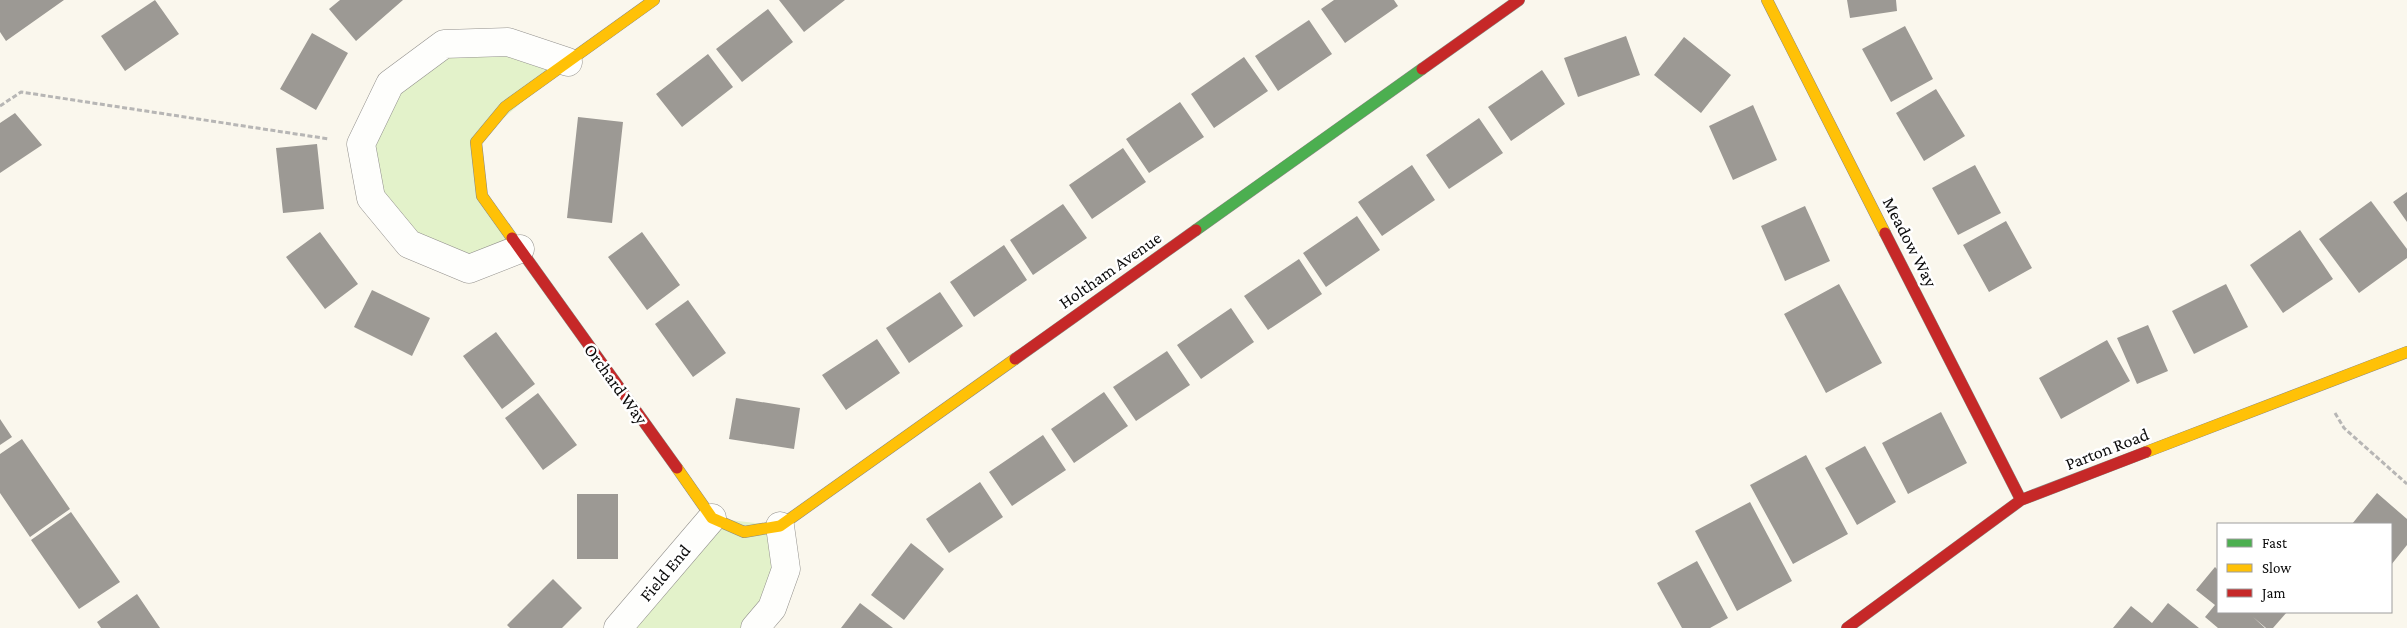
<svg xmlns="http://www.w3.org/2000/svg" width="2407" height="628" font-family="'Crimson Pro',serif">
  <rect width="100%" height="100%" fill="#faf7ed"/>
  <path fill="#e3f2ca" d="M444,44L568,62L476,142L482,196L520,249L469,269L409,244L371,198L361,144L390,84Z
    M712,518L780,526L786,569L755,628H618Z"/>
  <path fill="#9c9994" d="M0,0H64L6,41L0,32Z
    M155,0L179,34L125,71L101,36Z
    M340,0H403L356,41L329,9Z
    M779,0H845L804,32Z
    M1334,0H1394L1398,6L1345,43L1321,9Z
    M1847,0H1896L1897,11L1850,18Z
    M768,9L793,42L742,82L716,49Z
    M1309,20L1332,54L1278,91L1255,56Z
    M1905,26L1933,79L1891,102L1862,49Z
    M312,33L348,53L316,110L280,89Z
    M1626,36L1640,75L1578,97L1564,58Z
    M1684,37L1731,75L1701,113L1654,75Z
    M708,54L733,87L682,127L656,94Z
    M1244,57L1268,91L1214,128L1191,94Z
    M1542,70L1565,104L1511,141L1488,107Z
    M1936,89L1965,136L1924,161L1896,113Z
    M1180,102L1204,137L1149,173L1126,139Z
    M1753,105L1777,160L1733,180L1709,126Z
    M15,113L42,145L0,173V123Z
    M578,117L623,122L612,223L567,218Z
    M1479,118L1503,153L1449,189L1426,155Z
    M317,144L324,209L283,213L276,148Z
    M1123,148L1146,182L1092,219L1069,185Z
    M1412,165L1435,200L1382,236L1358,202Z
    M1975,165L2001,213L1958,235L1932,188Z
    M2407,192V222L2393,202Z
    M2371,201L2407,249V258L2359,293L2319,239Z
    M1063,204L1087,238L1033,275L1010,240Z
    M1805,206L1830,261L1785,281L1761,226Z
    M1357,216L1380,250L1326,287L1303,253Z
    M2006,221L2032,268L1989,292L1963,245Z
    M2300,230L2333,279L2283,313L2250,265Z
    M320,232L358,284L325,309L286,257Z
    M642,232L680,285L647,310L608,257Z
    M1004,245L1027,280L974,317L950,282Z
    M1299,259L1322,294L1268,330L1244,296Z
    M1839,284L1882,363L1826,393L1784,314Z
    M2226,284L2248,327L2194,354L2172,311Z
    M372,290L430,318L412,356L354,327Z
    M940,292L963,326L909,363L886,328Z
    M688,300L726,353L693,377L655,324Z
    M1231,308L1254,342L1201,379L1177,345Z
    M2148,325L2168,371L2137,384L2117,338Z
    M496,332L535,384L502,409L463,356Z
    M877,339L900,373L846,410L822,375Z
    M2107,340L2130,381L2061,419L2039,378Z
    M1167,351L1190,385L1136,421L1113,387Z
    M1104,392L1128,426L1074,463L1051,429Z
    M538,393L577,445L543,470L505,418Z
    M736,398L800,408L794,449L729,439Z
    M1941,412L1967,463L1908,494L1882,443Z
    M0,419L12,437L0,445Z
    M1043,435L1066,470L1012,506L989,472Z
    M22,439L70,509L30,537L0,493V454Z
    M1865,446L1896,502L1857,525L1825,468Z
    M1806,455L1848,534L1793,564L1750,485Z
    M980,482L1003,517L949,553L926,519Z
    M2377,493L2407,519V545L2391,565V524H2352Z
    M577,494H618V559H577Z
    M1750,502L1792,581L1737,611L1695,531Z
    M71,512L120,582L79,609L31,540Z
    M911,543L944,569L904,620L871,595Z
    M1697,561L1728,618L1710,628H1682L1657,583Z
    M2215,567L2218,570V612H2287L2273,628H2266L2253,617L2265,628H2218L2205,617L2215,605L2196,590Z
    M553,579L582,608L562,628H510L507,625Z
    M137,594L160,628H101L97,622Z
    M860,603L893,628H841Z
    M2168,603L2199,628H2113L2131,606L2152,623Z"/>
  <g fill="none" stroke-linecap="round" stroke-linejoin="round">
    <defs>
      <path id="street" d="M520,249L469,269L409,244L371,198L361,144L390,84L444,44L508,42L568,62
        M618,628L712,518
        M755,628L772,608L786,569L780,526"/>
      <path id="fast" d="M1196,230L1422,69"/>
      <path id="slow" d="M1767,0L1885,233
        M512,238L482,196L476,142L505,107L654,0
        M2146,452L2407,352
        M677,468L712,518L744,532L780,526L1015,359"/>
      <path id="jam" d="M1422,69L1519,0
        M1885,233L2021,500
        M512,238L677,468
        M1015,359L1196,230
        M1847,628L2021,500L2146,452"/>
    </defs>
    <use href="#street" stroke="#93918d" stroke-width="29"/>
    <use href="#fast" stroke="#898883" stroke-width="12"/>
    <use href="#slow" stroke="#898883" stroke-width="12"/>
    <use href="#jam" stroke="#898883" stroke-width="12"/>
    <path stroke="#b7b6b5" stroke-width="3" stroke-dasharray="5 2.5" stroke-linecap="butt" d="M0,106L21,92L329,139
      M2335,413L2344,428L2407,484"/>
    <use href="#street" stroke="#fefefc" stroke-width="28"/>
    <use href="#fast" stroke="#4caf50" stroke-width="11"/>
    <use href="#slow" stroke="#ffc107" stroke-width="11"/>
    <use href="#jam" stroke="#c62828" stroke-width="11"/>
  </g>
  <g text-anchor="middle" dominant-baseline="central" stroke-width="5" stroke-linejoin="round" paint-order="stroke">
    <g font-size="18" fill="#0b0b0b" stroke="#fff">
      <text transform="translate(1910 242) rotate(63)">Meadow Way</text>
      <text transform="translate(1110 270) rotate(-35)">Holtham Avenue</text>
      <text transform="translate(616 384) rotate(54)">Orchard Way</text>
      <text transform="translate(2107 449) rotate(-21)">Parton Road</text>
      <text transform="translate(665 573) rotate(-50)">Field End</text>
    </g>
  </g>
  <rect x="2217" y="523" width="175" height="90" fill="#ffffff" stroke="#9d9d9d"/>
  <rect x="2227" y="539" width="25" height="8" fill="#4caf50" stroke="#9d9d9d"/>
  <text x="2262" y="548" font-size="15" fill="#0b0b0b">Fast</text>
  <rect x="2227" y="564" width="25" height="8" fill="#ffc107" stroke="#9d9d9d"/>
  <text x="2262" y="573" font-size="15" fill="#0b0b0b">Slow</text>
  <rect x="2227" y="589" width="25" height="8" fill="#c62828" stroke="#9d9d9d"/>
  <text x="2262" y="598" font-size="15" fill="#0b0b0b">Jam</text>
</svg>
